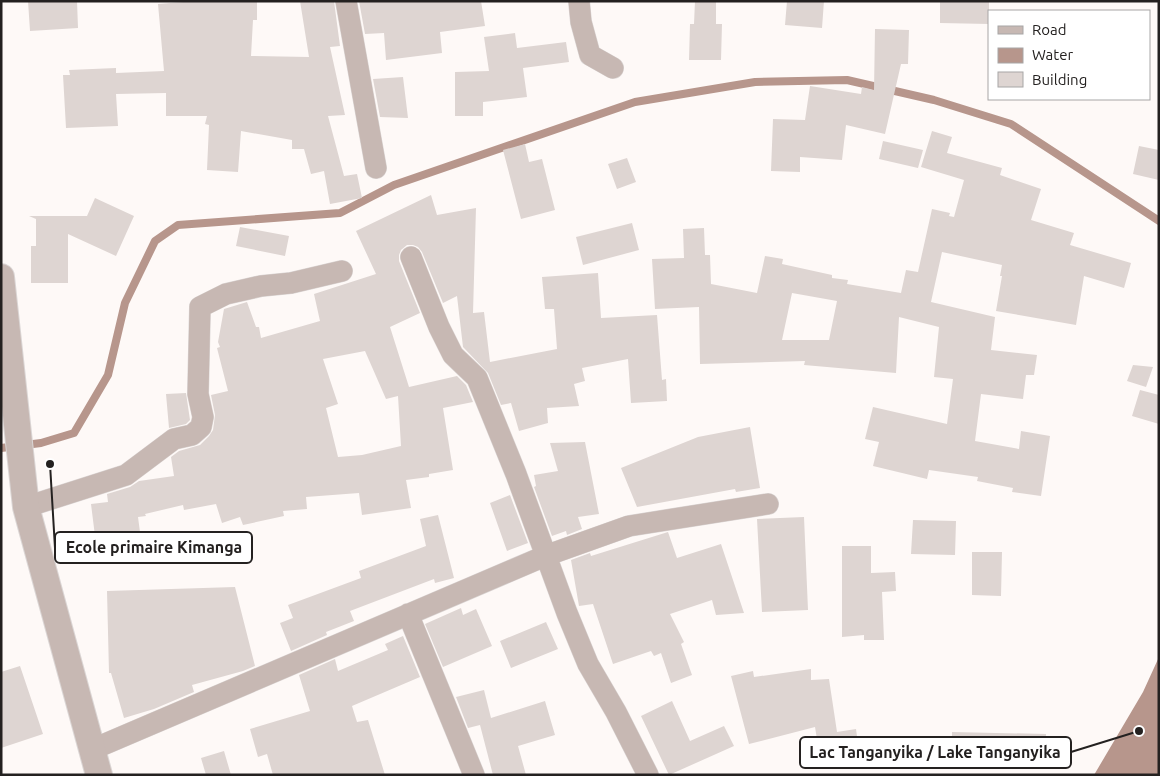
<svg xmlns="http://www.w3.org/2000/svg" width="1160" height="776" font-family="Ubuntu,sans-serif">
  <rect width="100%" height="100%" fill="#fef9f7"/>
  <path fill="#b7968c" d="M1159,657V775H1094L1143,692Z"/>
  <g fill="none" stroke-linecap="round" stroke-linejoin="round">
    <path stroke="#b7968c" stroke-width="8" d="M1,448L41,443L74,433L108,375L125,303L155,241L178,225L340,213L394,185L635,102L755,82L847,80L934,100L1011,124L1159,221"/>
  </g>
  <path fill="#ded5d2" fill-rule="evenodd" d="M28,1H77L78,28L30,31Z
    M196,1H257V20H253L251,56L309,57L300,1H334L340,46L330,47L345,115L328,116L344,176L357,174L362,198L330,204L324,171L311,174L304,149H292V140L241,131L238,172L207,170L209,125L205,124L207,116H166V93L116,94L118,126L66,128L63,75H70L69,70L116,68V73L164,71L158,4Z
    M359,1H481L485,26L440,32L442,53L386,60L384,33L365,34Z
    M695,1H716V24H722L721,60H689L690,24H694Z
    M787,1H824L822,28L785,25Z
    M940,1H989V24L940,23Z
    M875,29L909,30L908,64H901L885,134L846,125L842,160L800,157V172L771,171L773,119L805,120L810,86L861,94L862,87L874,90Z
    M515,33L517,48L566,42L569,62L523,68L527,97L483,102V116H455V72L489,71L484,37Z
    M403,77L408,118L380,117L373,79Z
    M932,131L952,137L947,153L1002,168L1000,175L1041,189L1031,220L1074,233L1070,245L1131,263L1124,288L1084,276L1076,325L996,311L1002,276H1000L1002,265L942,252L931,302L995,317L991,350L1037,355L1034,375H1026L1023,399L981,394L975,441L1019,449L1021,431L1050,436L1041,496L1012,492L1013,488L977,481L978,477L929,470L927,479L873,466L879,442L865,439L873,407L947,424L953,379L934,377L939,327L899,317L896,373L804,365L805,361L700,364L699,307L655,309L652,259L684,258L683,229L704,228L705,255H710L711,284L757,293L765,256L783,259L782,264L832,275V278L848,280L847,284L901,293L906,270L918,272L932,209L950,213L949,216L954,217L964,180L921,167ZM792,293L837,301L829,340H782Z
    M883,141L923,150L918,168L879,159Z
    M525,144L529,162L542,159L555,210L521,219L503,150Z
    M1139,146L1159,150V180L1133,174Z
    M627,158L636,182L617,189L608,164Z
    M431,195L437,215L476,208L473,313L484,312L490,362L557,349L554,309H545L542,277L598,273L601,318L657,315L662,380L666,379L667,401L631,403L628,359L582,368L585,381L574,384L579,406L547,408L548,423L519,431L511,403L501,405L488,373L463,347L457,296L443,303L422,252L418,247L413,245H407L401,250L399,255V261L420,313L390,327L409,387L457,376L466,385L473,402L443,408L453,470L429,474V477L406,480L411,508L362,515L359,493L306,497L307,509L283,511L284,516L243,525L240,517L222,523L216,504L184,510L183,505L145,514L146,516L138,517L143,555L98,560L91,504L108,502L107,494L130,487L139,481L174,476L171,457L179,451L200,445L209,436L213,430L215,415L211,395L228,391L217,348L220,347L218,342L224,309L247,302L256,327H259L261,338L320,321L314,294L376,274L356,231ZM365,351L386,399L398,396L401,446L362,455L338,457L326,408L338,404L323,359Z
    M95,198L134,216L116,256L68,234V283H31V246H36V219L29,216H87Z
    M632,223L639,250L583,265L576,237Z
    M240,227L289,236L285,256L236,246Z
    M1133,365L1153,367L1146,387L1127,381Z
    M1140,390L1159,395V424L1132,416Z
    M186,393L190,420L186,424L169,428L166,394Z
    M750,427L760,488L736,492L735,489L637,507L621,468L698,437Z
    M585,442L599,514L578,517L582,529L567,535L566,531L552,536L534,487L536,486L534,475L558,471L550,443Z
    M510,495L528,543L507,551L490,503Z
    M438,515L454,578L435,583L434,579L350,611L354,621L326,632L327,635L291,651L280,623L293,618L288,605L361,578L359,571L426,546L420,519Z
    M804,517L808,610L762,612L757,519Z
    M913,520L956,521L955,555L911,554Z
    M668,532L677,558L721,544L744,613L716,615L712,600L670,614L684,642L681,644L692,675L671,683L661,653L654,656L651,651L613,664L593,604L579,606L571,560L590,553L591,556Z
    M842,546H871V573L895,572L896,591L882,592L884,640H864V635L842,637Z
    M972,552H1002L1001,596L972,595Z
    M235,587L255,666L243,671L192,685L194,692L154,709L124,718L111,673H109L107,591Z
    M461,608L463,615L476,609L492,646L443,667L425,624Z
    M546,622L558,649L511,668L500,641Z
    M403,636L420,677L352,706L357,722L368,720L385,775H273L267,754L258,757L250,729L310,711L299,675L335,659L338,671L388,650L385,644Z
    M20,666L43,734L1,748V672Z
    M811,669V680L829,679L837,732L856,729L860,758L821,764L815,727L749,744L731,676L753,671L754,677Z
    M484,690L491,718L545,701L555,735L518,746L526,775H493L480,725L468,728L456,697Z
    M672,701L690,741L724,726L734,746L669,775L641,716Z
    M952,732L1046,734L1045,755L994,754V769L952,768Z
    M224,751L231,775H206L201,758Z"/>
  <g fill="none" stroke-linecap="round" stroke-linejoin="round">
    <defs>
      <path id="minor" d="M346,1L376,168
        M579,1L581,22L590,55L613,68
        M411,257L439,327L453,355L477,378L516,474L567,613L588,664L616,712L648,775
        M26,507L126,475L174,439L192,435L201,427L203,417L198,394L200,307L226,294L261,286L291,283L342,271
        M408,614L474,775
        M91,750L545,556L629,526L768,504"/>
      <path id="tertiary" d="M1,277L26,507L99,775"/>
    </defs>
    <use href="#minor" stroke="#dbd6d5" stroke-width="22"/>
    <use href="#tertiary" stroke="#dbd6d5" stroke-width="28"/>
    <use href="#minor" stroke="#c7b8b3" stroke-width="21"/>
    <use href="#tertiary" stroke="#c7b8b3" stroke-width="26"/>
  </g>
  <path fill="none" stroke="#242120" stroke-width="2" d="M50 464L55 548M1139 731L1071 752"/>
  <g fill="#242120" stroke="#fff" stroke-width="2">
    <circle cx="50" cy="464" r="5"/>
    <circle cx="1139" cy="731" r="5"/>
  </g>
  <g fill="#fff" stroke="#242120" stroke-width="2">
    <rect x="55" y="532" width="197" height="31" rx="5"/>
    <rect x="800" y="737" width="271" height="31" rx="5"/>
  </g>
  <g font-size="16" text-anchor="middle" font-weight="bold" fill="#242120">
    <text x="154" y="553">Ecole primaire Kimanga</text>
    <text x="935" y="758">Lac Tanganyika / Lake Tanganyika</text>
  </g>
  <rect width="1160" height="776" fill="none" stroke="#242120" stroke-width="5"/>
  <rect x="988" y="10" width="162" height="90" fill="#ffffff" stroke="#a7a6a6"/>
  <rect x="998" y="26" width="25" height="8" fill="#c7b8b3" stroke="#a7a6a6"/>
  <text x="1032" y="35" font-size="15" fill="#242120">Road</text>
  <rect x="998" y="48" width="25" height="15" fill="#b7968c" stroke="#a7a6a6"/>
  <text x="1032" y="60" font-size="15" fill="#242120">Water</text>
  <rect x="998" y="72" width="25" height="15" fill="#ded5d2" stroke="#a7a6a6"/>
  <text x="1032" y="85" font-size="15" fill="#242120">Building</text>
</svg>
